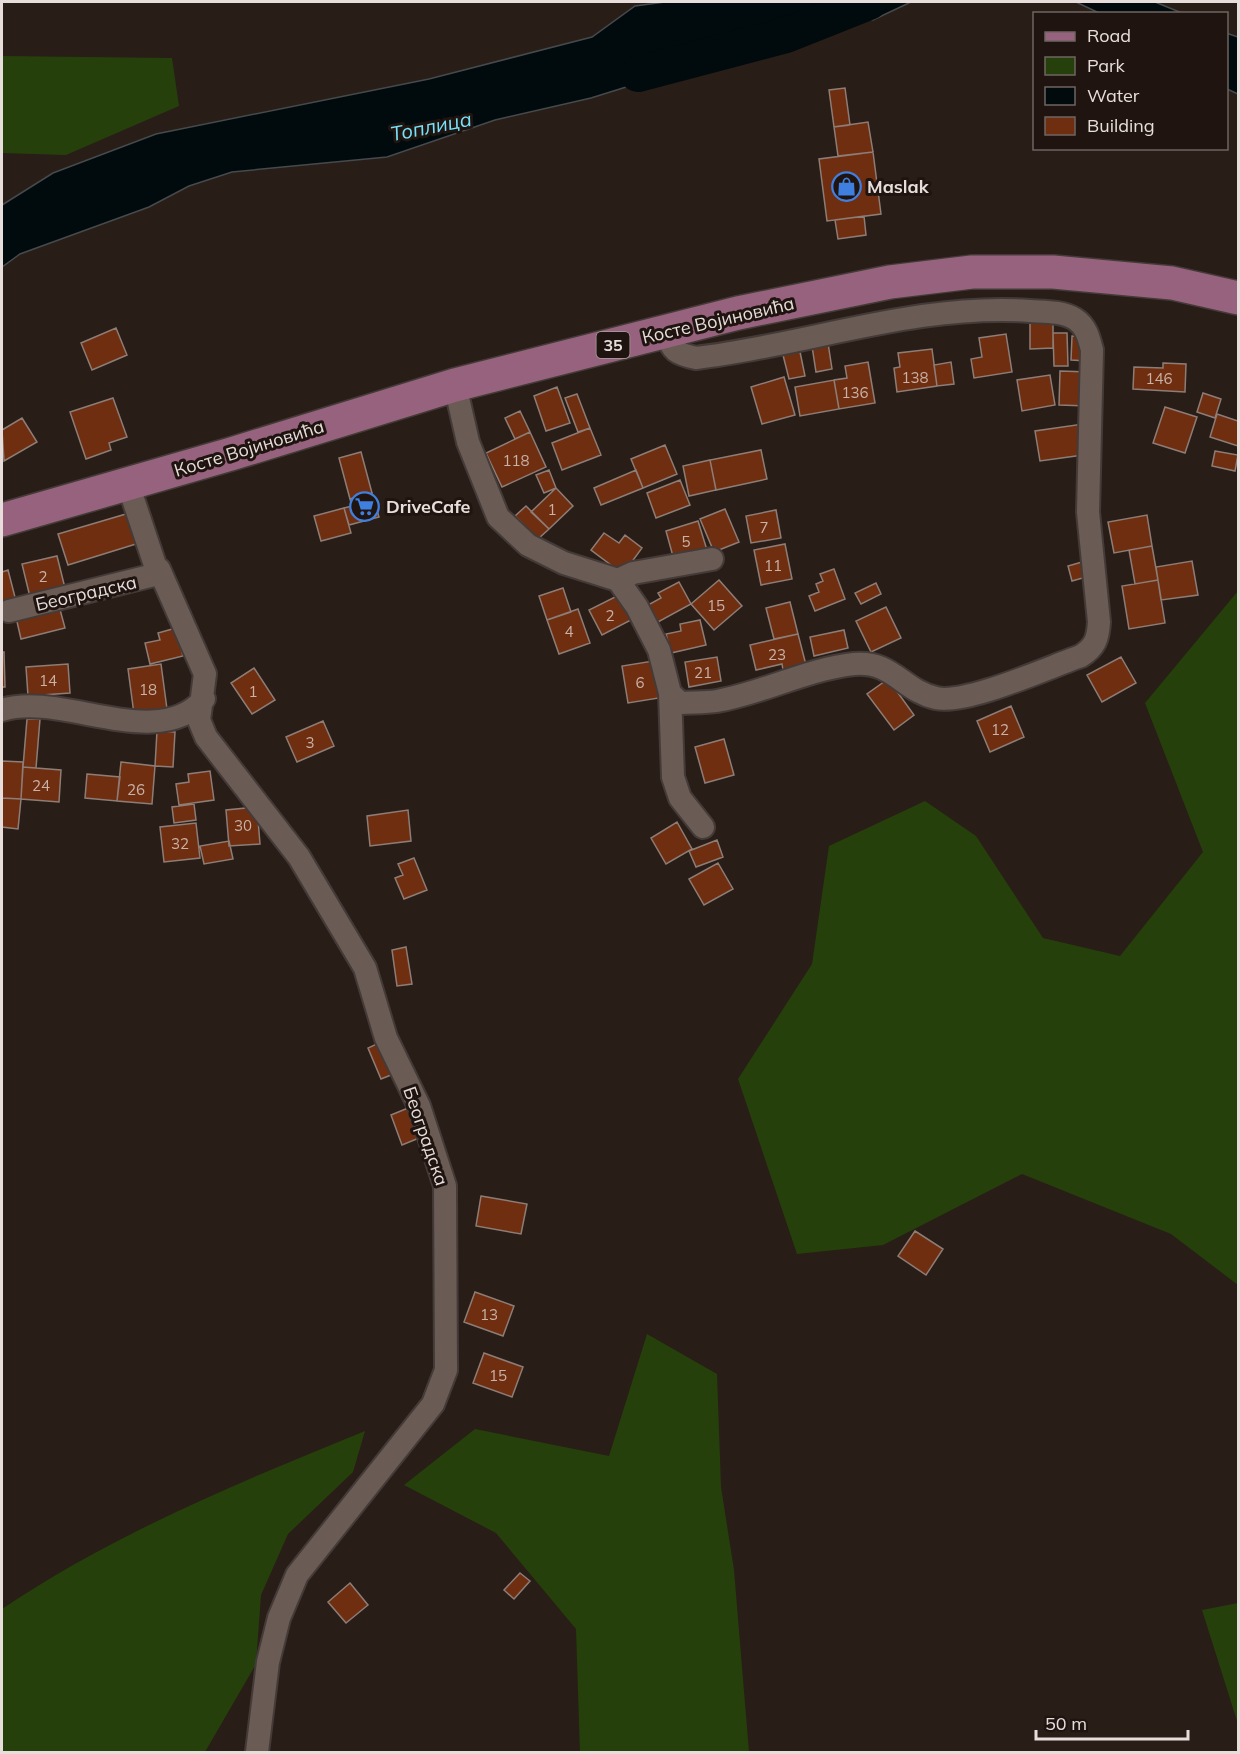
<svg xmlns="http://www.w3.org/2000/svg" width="1240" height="1754" font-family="Mulish,sans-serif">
  <rect width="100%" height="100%" fill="#291d17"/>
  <path fill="#26400b" d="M2,56L172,58L179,106L66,155L2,153Z
    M1238,591V1285L1171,1234L1022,1174L883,1245L797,1254L738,1079L812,964L829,846L925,801L976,836L1043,938L1120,956L1203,852L1145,703Z
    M647,1334L717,1374L721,1487L734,1570L749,1752H580L576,1629L496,1533L404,1485L475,1429L609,1456Z
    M365,1431L353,1472L288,1534L261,1595L256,1664L205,1752H2V1609C117,1532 238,1483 365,1431Z
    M1238,1603V1724L1202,1610Z"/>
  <path fill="#010b0e" stroke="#464a4c" stroke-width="1.5" d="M665,2H911L873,20L829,13L774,28L702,52L655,78L591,98L495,120L387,157L232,172L189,186L149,207L20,254L2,267V205L53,173L156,134L429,79L592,37L635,6Z
    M1076,2H1155L1182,13H1099Z
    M1226,33L1238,37V94L1227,89Z"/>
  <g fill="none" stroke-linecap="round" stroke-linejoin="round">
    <path stroke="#010b0e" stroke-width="36" d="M638,74L786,35L869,2"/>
  </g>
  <path fill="#702e10" stroke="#8d7d77" stroke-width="1.5" d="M845,88L850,125L834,127L829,90Z
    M868,122L873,152L838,156L834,127Z
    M873,152L881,214L827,221L819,159Z
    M864,216L866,235L838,239L835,220Z
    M1030,316H1053V348L1030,349Z
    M116,328L127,355L92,370L81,343Z
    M1053,333H1067L1068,366H1054Z
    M1006,334L1012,372L974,378L971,359L982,357L979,338Z
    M1072,336L1087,337V361L1071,360Z
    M828,343L832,369L816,372L812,346Z
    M799,347L805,376L789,379L782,351Z
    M932,349L937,386L897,392L894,368L900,367L898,353Z
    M868,362L875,403L839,409L834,380L847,378L845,366Z
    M951,362L954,384L937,386L934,365Z
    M1163,363L1186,364L1185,392L1133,389L1134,367L1163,368Z
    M1060,371L1089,372L1088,406L1059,405Z
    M1050,375L1055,405L1022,411L1017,380Z
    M784,377L795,415L762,424L751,387Z
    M834,380L839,409L800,416L795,387Z
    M557,387L570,423L546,431L534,396Z
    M1203,393L1221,399L1215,418L1197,412Z
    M577,394L590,428L578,432L565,398Z
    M113,398L127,437L109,443L111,450L86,459L70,412Z
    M1165,407L1197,417L1185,453L1153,443Z
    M520,411L530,432L515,439L505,418Z
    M1217,414L1238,421V446L1210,437Z
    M22,418L37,442L4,461L2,430Z
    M1083,424V455L1040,461L1035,431Z
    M590,428L601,455L562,470L552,443Z
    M530,432L546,467L502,487L486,453Z
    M665,445L677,474L643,488L631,459Z
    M761,450L767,479L716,490L710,460Z
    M1215,451L1238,455L1235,471L1212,466Z
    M361,452L372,493L350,499L339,458Z
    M710,460L716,490L689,496L683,466Z
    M549,470L556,488L544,493L536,475Z
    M636,470L643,488L601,505L594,488Z
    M680,480L690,505L656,518L647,493Z
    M556,488L573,506L549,529L531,512Z
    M372,493L379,517L349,525L344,508L352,506L350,499Z
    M526,506L549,529L538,539L515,516Z
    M344,508L351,533L321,541L314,516Z
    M725,509L739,542L714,552L700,519Z
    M776,510L781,538L751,543L746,516Z
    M126,514L136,544L68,565L58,534Z
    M1147,515L1152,546L1114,553L1108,522Z
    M698,521L707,550L674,560L666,531Z
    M604,533L619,543L625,535L642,548L623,574L591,550Z
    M785,544L792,579L761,585L754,550Z
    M1152,546L1158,580L1135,584L1129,550Z
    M57,556L65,588L30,597L22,564Z
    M1089,560L1093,575L1072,581L1068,566Z
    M1192,561L1198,595L1161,600L1156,567Z
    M834,569L845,599L815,611L809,596L819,592L816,584L823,581L820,574Z
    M8,570L16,601L2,604V572Z
    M719,580L742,606L714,630L691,604Z
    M1158,580L1165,623L1129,629L1122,586Z
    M679,582L691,604L658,622L648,605L661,598L658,593Z
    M876,583L881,594L861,604L855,593Z
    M563,588L571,612L547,620L539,596Z
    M619,595L631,620L602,635L589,610Z
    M58,602L65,628L21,639L15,613Z
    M790,602L798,634L774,639L766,608Z
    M886,607L901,638L871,652L856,621Z
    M578,609L590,643L559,654L547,620Z
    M700,620L706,645L671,653L666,634L681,631L680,624Z
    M176,628L183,656L150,664L145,643L160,640L158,633Z
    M844,630L848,648L814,656L810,637Z
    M798,634L806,665L783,670L782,664L756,670L750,645Z
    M2,652H4L5,687H2Z
    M717,657L721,681L689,687L685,662Z
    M1121,657L1136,683L1102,702L1087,675Z
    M653,661L659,698L628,703L622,666Z
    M68,664L70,693L28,696L26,667Z
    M161,664L167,709L134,714L128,669Z
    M254,668L275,700L252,714L231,683Z
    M888,679L914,715L894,730L867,694Z
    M1011,706L1024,737L990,752L977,721Z
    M27,719H40L36,768L23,767Z
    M323,721L334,746L297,762L286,737Z
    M157,731L175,732L173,767L155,766Z
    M724,739L734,775L705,783L695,747Z
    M2,761L23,762L21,799L2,798Z
    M121,762L155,766L152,804L117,801Z
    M23,767L61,770L59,802L21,799Z
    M210,771L214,800L179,805L176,784L189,782L188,774Z
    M87,774L120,777L117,801L85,798Z
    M2,798L21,799L18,829L2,827Z
    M194,804L196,820L174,823L172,807Z
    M257,807L260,844L229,846L226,810Z
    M408,810L411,841L370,846L367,816Z
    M677,822L692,849L666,864L651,838Z
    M196,823L200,858L164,862L160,827Z
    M717,840L723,857L696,867L689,851Z
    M229,841L233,859L204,864L200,846Z
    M414,858L427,890L404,899L395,878L403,875L398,864Z
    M718,863L733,889L704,905L689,879Z
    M406,947L412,984L397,986L392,950Z
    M383,1041L396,1073L381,1079L368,1048Z
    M408,1108L419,1138L402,1145L391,1115Z
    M481,1196L527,1204L521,1234L476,1226Z
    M915,1231L943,1249L926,1275L898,1256Z
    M475,1292L514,1306L503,1336L464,1322Z
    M484,1353L523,1367L512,1397L473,1383Z
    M520,1573L530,1581L514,1599L504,1590Z
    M350,1583L368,1605L346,1623L328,1602Z"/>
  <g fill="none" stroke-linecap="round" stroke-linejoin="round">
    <defs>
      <path id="street" d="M666,332C671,351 677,354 696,358C807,345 916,303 1030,311C1044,312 1062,311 1075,319C1086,326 1089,338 1092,350L1088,512L1099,622C1098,639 1095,647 1081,656C1049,667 966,705 936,698C903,691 892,660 854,664C807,669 763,693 717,701C705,703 692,702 680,703L670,693
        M455,385L468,442L498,517L528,545L564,563L618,580L637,607L659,650L670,693L673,777L680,798L703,827
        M159,569L205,674L199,720L206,737L299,857L365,968L386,1038L419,1106L445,1186L446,1370L433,1404L297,1575L279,1618L268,1662L257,1752
        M618,580L633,573L712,559
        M9,611L158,574L128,484
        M2,710C61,691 157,753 204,699"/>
      <path id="primary" d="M2,520L231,454L455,385L738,313L890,282L972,272H1053L1172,283L1238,298"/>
    </defs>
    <use href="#street" stroke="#443b38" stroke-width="26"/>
    <use href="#primary" stroke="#443b38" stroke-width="36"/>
    <use href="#street" stroke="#6a5b55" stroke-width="22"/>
    <use href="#primary" stroke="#96627d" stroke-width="33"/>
  </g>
  <defs>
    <symbol id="shop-ring" viewBox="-11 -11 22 22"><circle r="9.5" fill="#1f140f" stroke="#3f7fe0" stroke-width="1.5"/><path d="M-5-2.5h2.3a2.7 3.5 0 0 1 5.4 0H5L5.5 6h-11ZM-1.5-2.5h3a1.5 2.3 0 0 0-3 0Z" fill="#3f7fe0"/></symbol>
    <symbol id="supermarket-ring" viewBox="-11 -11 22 22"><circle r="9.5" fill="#1f140f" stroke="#3f7fe0" stroke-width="1.5"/><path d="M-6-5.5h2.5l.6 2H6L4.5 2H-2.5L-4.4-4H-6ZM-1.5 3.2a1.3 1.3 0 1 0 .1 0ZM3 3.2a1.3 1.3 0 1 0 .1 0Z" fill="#3f7fe0"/></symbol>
  </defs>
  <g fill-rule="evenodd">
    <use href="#shop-ring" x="830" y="170" width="33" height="33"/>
    <use href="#supermarket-ring" x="348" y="490" width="33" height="33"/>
  </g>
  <g text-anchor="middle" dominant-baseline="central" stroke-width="6" stroke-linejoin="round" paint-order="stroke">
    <g font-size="15" fill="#c9b2a8">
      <text x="915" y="377">138</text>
      <text x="1159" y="378">146</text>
      <text x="855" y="392">136</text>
      <text x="516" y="460">118</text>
      <text x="552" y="509">1</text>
      <text x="764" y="527">7</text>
      <text x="686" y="541">5</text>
      <text x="773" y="565">11</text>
      <text x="43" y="576">2</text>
      <text x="716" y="605">15</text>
      <text x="610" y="615">2</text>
      <text x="569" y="631">4</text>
      <text x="777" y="654">23</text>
      <text x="703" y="672">21</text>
      <text x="48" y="680">14</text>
      <text x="640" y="682">6</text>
      <text x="148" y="689">18</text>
      <text x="253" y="691">1</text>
      <text x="1000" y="729">12</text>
      <text x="310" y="742">3</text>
      <text x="41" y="785">24</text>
      <text x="136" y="789">26</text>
      <text x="243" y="825">30</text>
      <text x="180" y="843">32</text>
      <text x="489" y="1314">13</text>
      <text x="498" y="1375">15</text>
    </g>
    <rect fill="#1f140f" stroke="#aba19e" stroke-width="1.5" x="596.5" y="332" width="33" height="26" rx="4.5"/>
    <g font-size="16" font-weight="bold" fill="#e7dedb">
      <text x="613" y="345">35</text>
    </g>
    <g font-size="18" font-weight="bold" fill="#e7dedb" stroke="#1f140f" text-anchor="start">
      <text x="867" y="186">Maslak</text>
      <text x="386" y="506">DriveCafe</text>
    </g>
    <g font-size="18" fill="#e7dedb" stroke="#1f140f">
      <text transform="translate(718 320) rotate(-13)">Косте Војиновића</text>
      <text transform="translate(249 448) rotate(-17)">Косте Војиновића</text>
      <text transform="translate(86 593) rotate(-13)">Београдска</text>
      <text transform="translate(426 1136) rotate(71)">Београдска</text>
    </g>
    <g font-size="20" font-style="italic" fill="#76e2fb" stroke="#1f140f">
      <text transform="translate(431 126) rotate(-11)">Топлица</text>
    </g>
  </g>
  <rect width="1240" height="1754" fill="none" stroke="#e7dedb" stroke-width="6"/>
  <rect x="1033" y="12" width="195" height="138" fill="#1f140f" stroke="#6f6561" stroke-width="1.5"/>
  <rect x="1045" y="32" width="30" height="9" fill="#96627d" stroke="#6f6561" stroke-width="1.5"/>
  <text x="1087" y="42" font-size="18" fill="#e7dedb">Road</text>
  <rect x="1045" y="57" width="30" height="18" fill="#26400b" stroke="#6f6561" stroke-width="1.5"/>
  <text x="1087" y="72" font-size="18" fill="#e7dedb">Park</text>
  <rect x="1045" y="87" width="30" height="18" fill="#010b0e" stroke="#6f6561" stroke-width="1.5"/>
  <text x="1087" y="102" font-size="18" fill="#e7dedb">Water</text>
  <rect x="1045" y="117" width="30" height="18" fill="#702e10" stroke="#6f6561" stroke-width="1.5"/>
  <text x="1087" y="132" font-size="18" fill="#e7dedb">Building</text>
  <path d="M1036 1730v9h152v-9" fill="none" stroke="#e7dedb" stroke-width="3"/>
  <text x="1045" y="1730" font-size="18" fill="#e7dedb" stroke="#1f140f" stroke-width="4.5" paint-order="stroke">50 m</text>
</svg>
